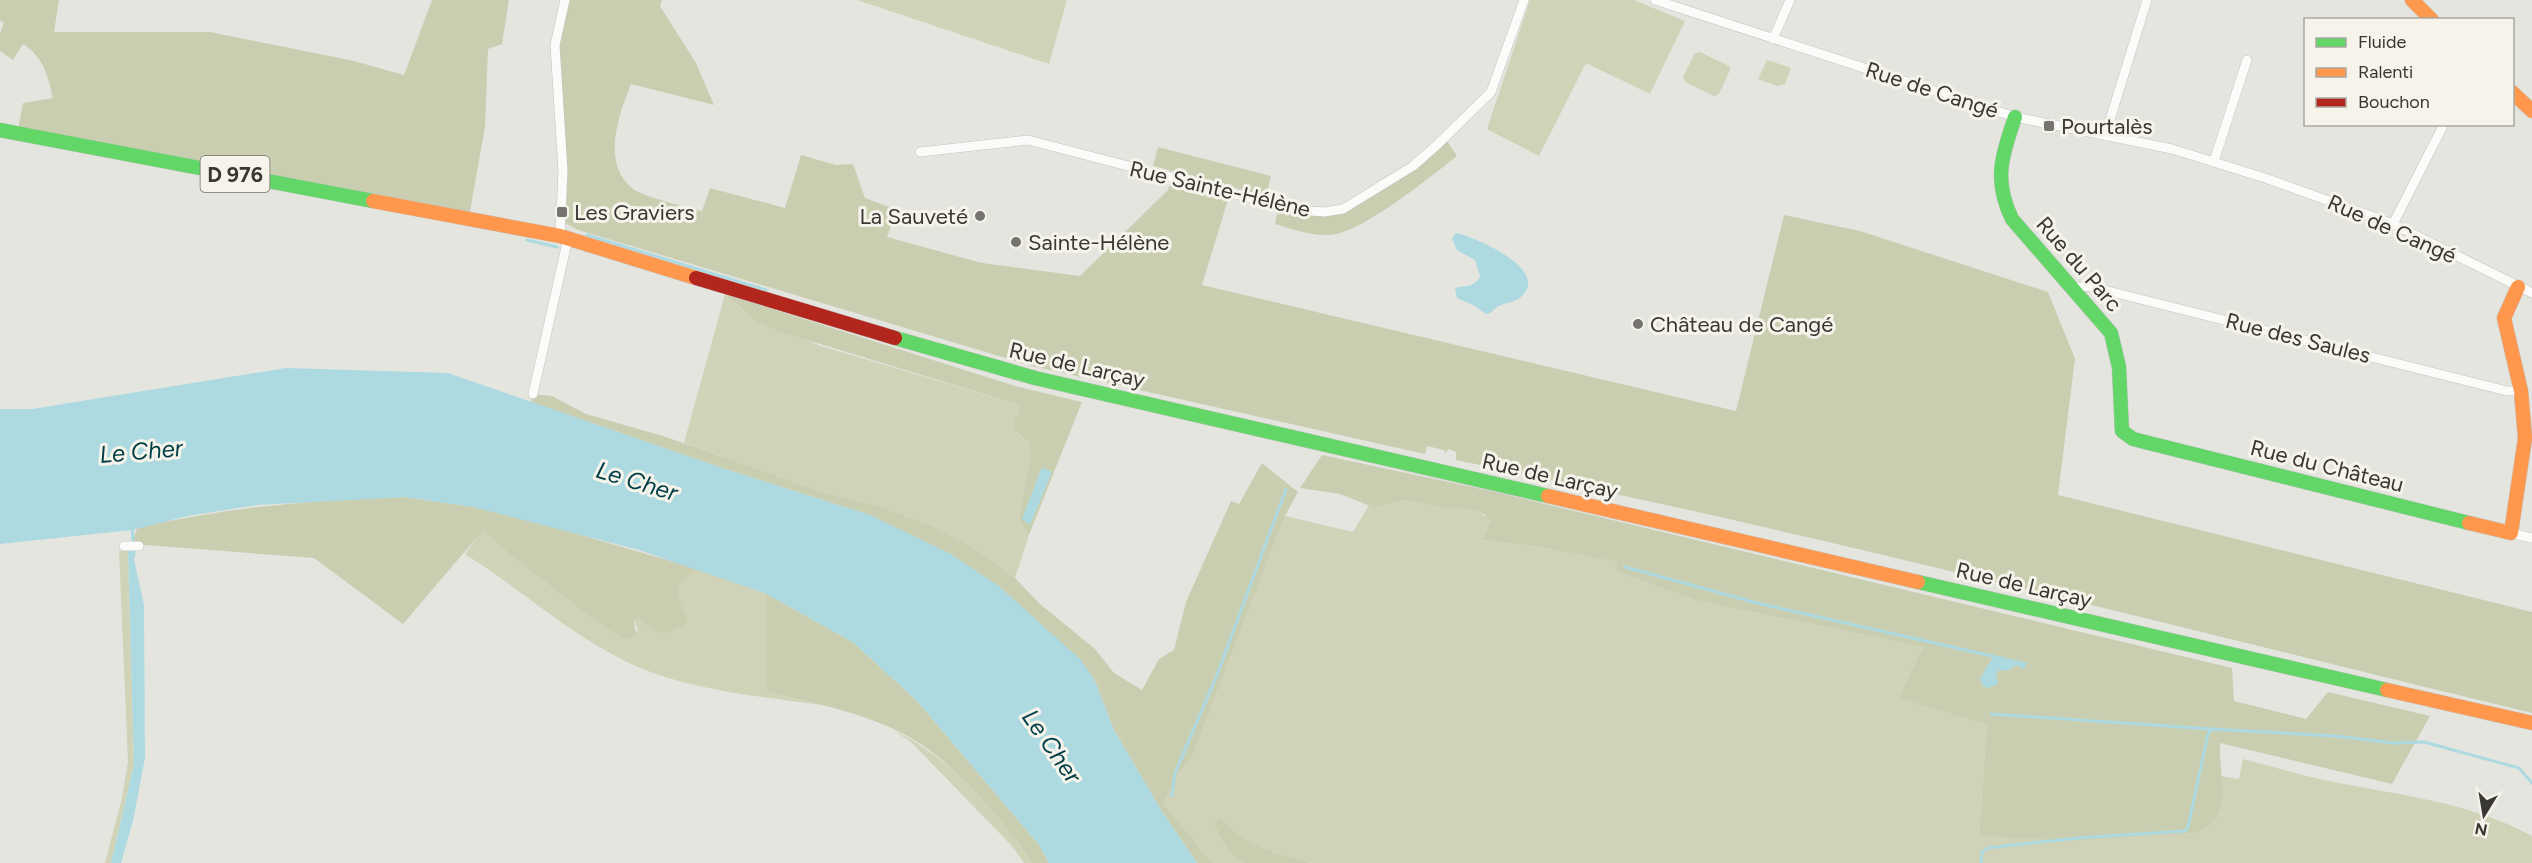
<svg xmlns="http://www.w3.org/2000/svg" width="2532" height="863" font-family="Figtree,sans-serif">
  <rect width="100%" height="100%" fill="#e5e5e0"/>
  <path fill="#d0d3b8" d="M857,0H1067L1049,64Z
    M1530,0H1634L1685,21L1650,94L1586,63L1539,156L1487,129Z
    M1700,52L1729,66L1730,70L1719,94L1714,96L1685,82L1683,77L1695,53Z
    M1767,60L1791,68L1785,84L1777,86L1758,79Z
    M725,294L746,313L818,345L1020,405L1019,436L1028,441L1031,453L1019,518L1029,535L1015,578L968,544L930,525L878,506L826,493L684,443Z
    M1404,500L1445,509L1477,510L1484,516H1489L1492,520L1481,540L1534,546L1618,562L1616,572L1698,601L1923,647L1898,698L1987,723L1979,835L2076,841L2194,833L2222,796L2220,776L2239,779L2243,759C2270,766 2297,774 2324,780C2396,795 2465,800 2532,836V863H1311C1273,853 1249,846 1220,819L1213,823L1230,854L1244,863H1212L1164,803L1178,774L1191,760L1285,516L1353,532L1369,505L1376,508Z
    M484,528L509,554L596,622L617,634L638,631L634,619L639,618L650,627L689,624C677,593 668,589 698,569L767,594V692L822,705C757,696 684,690 625,661C567,632 519,588 465,554Z
    M128,550L134,764L111,863H105L122,798L128,762L119,551Z
    M893,730C949,757 998,810 1031,863H1024L1012,846L912,743Z"/>
  <path fill="#caceb1" d="M0,0H59L54,32H210L354,61L404,75L432,0H509L502,44L488,49L485,127L469,217L17,134L23,103L53,98C48,75 43,57 23,44L13,60L0,51V34L4,22L0,21Z
    M566,0H662L660,6L696,63L714,105L631,84C619,114 601,163 632,188C642,197 687,207 702,211L710,188L785,208L801,155L836,165L853,164L865,198L897,210L887,237L982,263L1080,276L1168,190L1172,179L1230,193L1202,285L1736,411L1784,215L1860,231L2048,292L2075,359L2058,495L2532,612V713C2174,626 1817,534 1456,460V452L1449,449L1445,453L1444,450L1427,446L1425,454L1032,366L578,230L562,221L555,45Z
    M1445,138L1457,156C1430,177 1361,234 1329,235C1310,236 1292,229 1275,224L1279,205L1308,212L1352,204Z
    M1158,147L1271,176L1266,196L1153,166Z
    M725,294L1015,386L1082,402L1029,535L1019,518L1031,453L1028,441C1017,435 1014,431 1014,419L1018,416L1020,405L784,333L757,322Z
    M533,394L552,396L586,414L663,436L826,493L878,506L930,525L968,544L1015,578L1040,604L1095,649L1114,673L1142,690L1159,659L1174,650L1186,602L1231,501L1239,504L1262,463L1298,492L1285,516L1191,760L1178,774L1164,803L1212,863H1197L1161,810L1114,730L1094,679L870,515L725,469L531,402Z
    M1322,455L1491,491L2232,668L2234,701L2306,719L2328,692L2430,716L2392,784L2220,743C2218,780 2237,816 2194,833L2076,841L1979,836L1987,724L1898,698L1923,647L1698,601L1616,572L1617,562L1534,546L1481,540L1492,520L1477,510L1445,509L1404,500L1375,508L1340,494L1300,488Z
    M405,497L473,507L533,521L698,569C668,589 677,593 689,623L667,633L656,632L638,618L634,620L636,637L624,639L596,622L509,554L484,529L403,624L314,558L132,544L137,528C226,507 314,500 405,497Z
    M767,594L854,643L918,702L1040,846L1049,863H1031C1006,822 959,769 919,743C874,714 817,704 767,692Z
    M1220,818C1248,846 1274,853 1311,863H1244L1230,854L1213,823Z"/>
  <path fill="#addae1" d="M1456,233C1475,237 1550,269 1522,296C1516,302 1509,302 1501,305C1495,307 1493,313 1486,314L1475,306L1457,298L1455,289L1458,287C1468,286 1476,286 1480,276L1475,260L1457,250L1452,239Z
    M286,368L448,373L725,469L870,515L949,553L1000,587L1080,659L1094,679L1114,730L1161,810L1197,863H1049L1040,846L918,702L854,643L767,594L639,550L473,507L405,497L257,505L188,516L132,530L0,544V409H32Z
    M1042,467L1052,472L1030,525L1022,519Z
    M132,550L144,605L145,758L133,821L121,863H111L134,764L128,551Z
    M1994,655L2028,663L2023,669L2017,665L2007,671L2000,670L1996,673L1998,684L1988,688L1983,686L1980,679Z"/>
  <g fill="none" stroke-linecap="round" stroke-linejoin="round">
    <path stroke="#addae1" stroke-width="3" d="M587,235L766,290
      M527,240L557,247
      M132,526L134,556
      M1625,567L1757,603L1992,656
      M1991,714L2211,729
      M1172,796L1175,773L1217,675L1286,489
      M1981,863L1982,853L1987,848L2078,838L2185,831L2188,827L2208,734L2212,729L2335,736L2394,743L2424,742L2519,768L2532,783"/>
    <defs>
      <path id="street" d="M1655,0L2015,117L2172,149L2265,178L2393,224L2532,293
        M1773,39L1790,0
        M2105,136L2147,0
        M920,152L1028,140L1297,210L1324,212L1343,209L1413,166L1437,145L1491,92L1524,0
        M2214,161L2247,60
        M2393,224L2444,124
        M560,236L563,171L555,45L565,0
        M2074,288L2088,286L2507,391H2521
        M533,394L568,238
        M2511,533L2532,538
        M124,546H139"/>
      <path id="fast" d="M2015,117C2002,157 1993,179 2012,219L2111,333L2119,367L2122,431L2133,439L2469,523
        M0,130L373,201
        M895,338L1035,378L1548,496
        M1918,582L2387,690"/>
      <path id="slow" d="M2412,0L2432,20
        M2512,92L2532,111
        M373,201L560,236L696,278
        M1548,496L1918,582
        M2469,523L2511,533L2525,438L2521,391L2504,318L2518,287
        M2387,690L2532,723"/>
      <path id="jam" d="M696,278L895,338"/>
    </defs>
    <use href="#street" stroke="#c3c2bf" stroke-width="10"/>
    <use href="#fast" stroke="#c3c2bf" stroke-width="15"/>
    <use href="#slow" stroke="#c3c2bf" stroke-width="15"/>
    <use href="#jam" stroke="#c3c2bf" stroke-width="15"/>
    <use href="#street" stroke="#fbfbfa" stroke-width="9"/>
    <use href="#fast" stroke="#63d668" stroke-width="14"/>
    <use href="#slow" stroke="#ff974d" stroke-width="14"/>
    <use href="#jam" stroke="#b3261e" stroke-width="14"/>
  </g>
  <g fill="#757470" stroke="#f5f3ea" stroke-width="2">
    <rect x="2043" y="120" width="12" height="12" rx="3"/>
    <rect x="556" y="206" width="12" height="12" rx="3"/>
    <circle cx="980" cy="216" r="6"/>
    <circle cx="1016" cy="242" r="6"/>
    <circle cx="1638" cy="324" r="6"/>
  </g>
  <g text-anchor="middle" dominant-baseline="central" stroke-width="6" stroke-linejoin="round" paint-order="stroke">
    <rect fill="#f5f3ea" stroke="#716f6a" stroke-width="1.5" x="200.5" y="156" width="69" height="36" rx="4.5"/>
    <g font-size="21" font-weight="bold" fill="#383733">
      <text x="235" y="174">D 976</text>
    </g>
    <g font-size="22" fill="#383733" stroke="#f5f3ea">
      <text transform="translate(1932 90) rotate(18)">Rue de Cangé</text>
      <text transform="translate(1220 189) rotate(13)">Rue Sainte-Hélène</text>
      <text transform="translate(2392 229) rotate(24)">Rue de Cangé</text>
      <text transform="translate(2079 264) rotate(49)">Rue du Parc</text>
      <text transform="translate(2298 338) rotate(14)">Rue des Saules</text>
      <text transform="translate(1077 365) rotate(13)">Rue de Larçay</text>
      <text transform="translate(2327 466) rotate(14)">Rue du Château</text>
      <text transform="translate(1550 476) rotate(13)">Rue de Larçay</text>
      <text transform="translate(2024 585) rotate(13)">Rue de Larçay</text>
    </g>
    <g font-size="22" fill="#383733" stroke="#f5f3ea" text-anchor="start">
      <text x="2061" y="126">Pourtalès</text>
      <text x="574" y="212">Les Graviers</text>
      <text x="968" y="216" text-anchor="end">La Sauveté</text>
      <text x="1028" y="242">Sainte-Hélène</text>
      <text x="1650" y="324">Château de Cangé</text>
    </g>
    <g font-size="24" font-style="italic" fill="#003e47" stroke="#f5f3ea">
      <text transform="translate(141 451) rotate(-5)">Le Cher</text>
      <text transform="translate(637 481) rotate(17)">Le Cher</text>
      <text transform="translate(1052 746) rotate(55)">Le Cher</text>
    </g>
  </g>
  <rect x="2304" y="18" width="210" height="108" fill="#f5f3ea" stroke="#a9a8a1" stroke-width="1.5"/>
  <rect x="2316" y="38" width="30" height="9" fill="#63d668" stroke="#a9a8a1" stroke-width="1.5"/>
  <text x="2358" y="48" font-size="18" fill="#383733">Fluide</text>
  <rect x="2316" y="68" width="30" height="9" fill="#ff974d" stroke="#a9a8a1" stroke-width="1.5"/>
  <text x="2358" y="78" font-size="18" fill="#383733">Ralenti</text>
  <rect x="2316" y="98" width="30" height="9" fill="#b3261e" stroke="#a9a8a1" stroke-width="1.5"/>
  <text x="2358" y="108" font-size="18" fill="#383733">Bouchon</text>
  <g transform="translate(2484 815) rotate(191)" stroke="#f5f3ea" stroke-width="4.5" paint-order="stroke">
  <path d="M0-4.5L10 22L0 15L-10 22Z" fill="#383733"/>
  <text y="-9" font-size="16" font-weight="bold" text-anchor="middle" fill="#383733">N</text>
  </g>
</svg>
